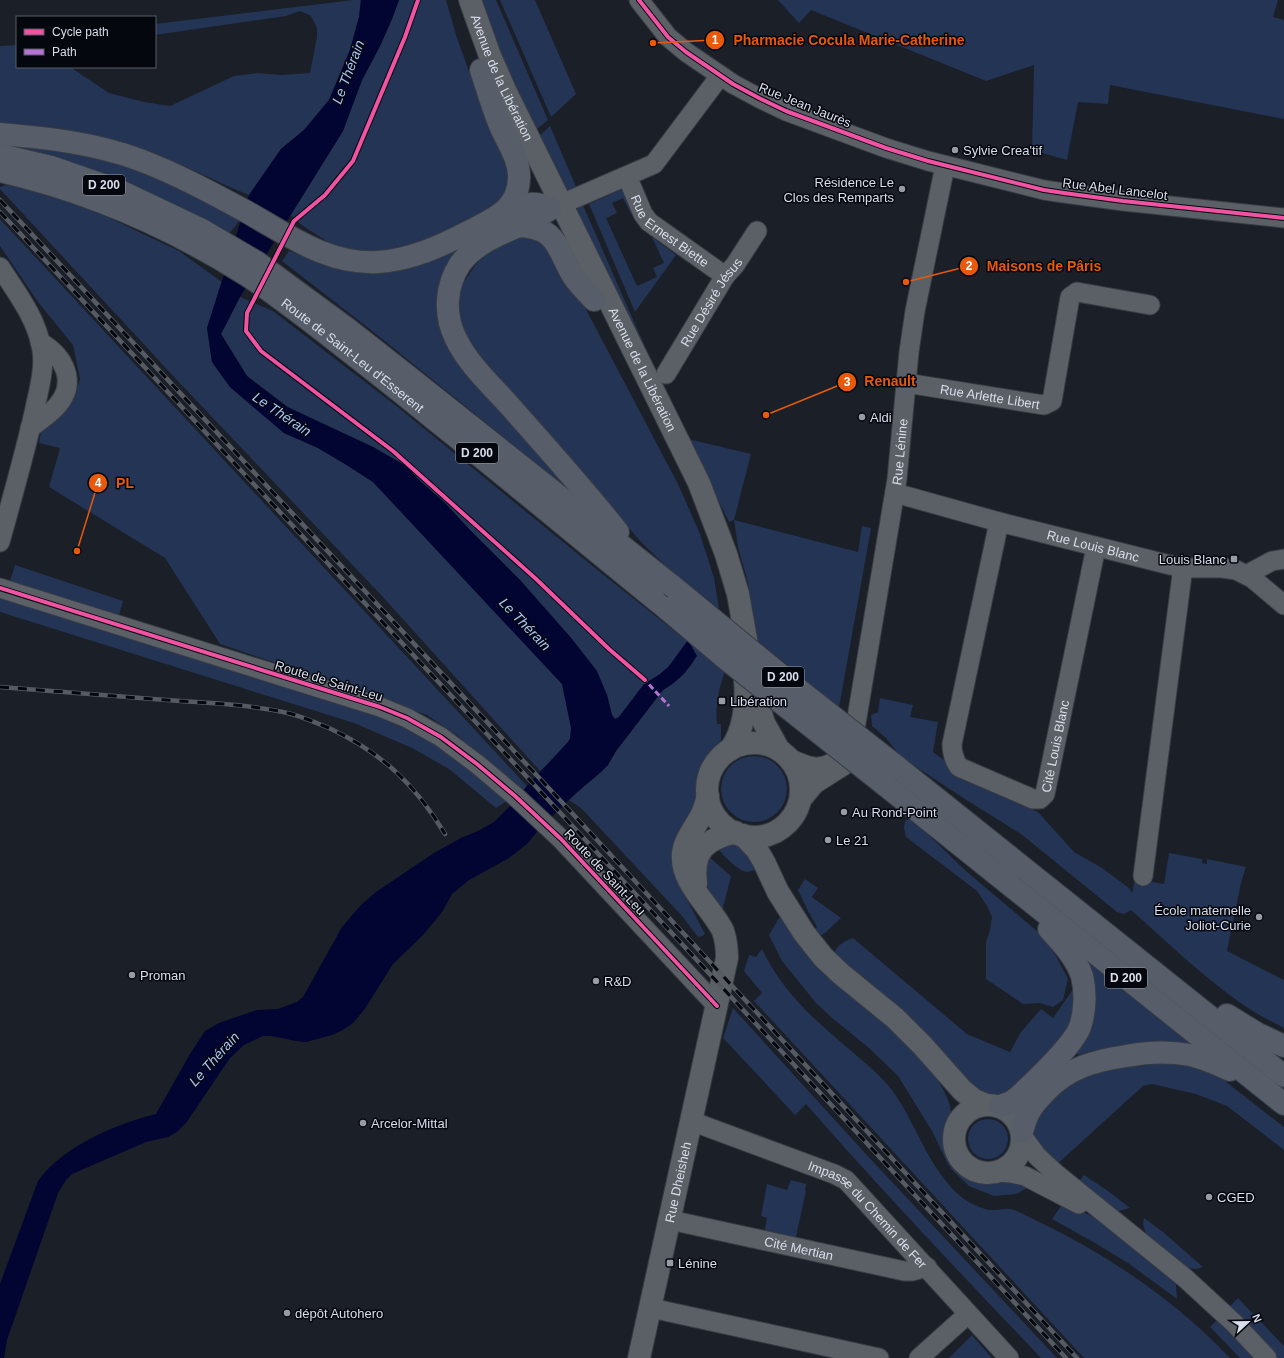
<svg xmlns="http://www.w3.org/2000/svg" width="1284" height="1358" font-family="Arial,sans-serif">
  <rect width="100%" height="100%" fill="#1a1f28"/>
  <path fill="#233455" d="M354,0H361L359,17L350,50L329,100L304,130L281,149L249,195C216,182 185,165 152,152C103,134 52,127 0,124V46L17,45V67H70L109,93L144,102L170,106L234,76L258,73L281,75L310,73L317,37V28L311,16L300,11L286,16L155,35V24Z
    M399,0H446L457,38L474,85L510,161V188L493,214L388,254L350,250L328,242L303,226L290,215L343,131L362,80L380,46L392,19Z
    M474,0H496L548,120L532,133Z
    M500,0H535L576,94L551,117Z
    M778,0H1278L1273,17L1284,20V119L1110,85L1108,104L1078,102L1067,160L1032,150L1034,65L986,81L811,10L799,23Z
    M550,126L577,189L569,191H563L539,136Z
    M4,140L117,158L243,216L229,234L4,146Z
    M8,184H14L97,212L179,251L222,282L207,328L212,362L230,387L284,433L318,448L345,464L373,482L562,684C565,698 575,726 570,739C566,748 548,765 540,771L382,596L176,379L0,189V187Z
    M625,188L635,212L631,214L623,198L612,203L617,213L606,218L637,286L657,277L653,268L664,263L652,237L676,255L635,312L589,204Z
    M582,203L664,390L576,212L579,206Z
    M0,219L527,786L523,792L458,736L427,715L394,703L220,644L165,558L49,487L60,448L39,443L41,431L74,399L80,379L73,345L38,302L0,246Z
    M504,225L440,299L567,485L559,482L376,334L282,261L289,251L346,270Z
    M528,236L540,239L571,281L678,484L700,534L714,578L719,609L667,567L643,544L576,469L471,346C468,340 463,333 461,326C458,314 458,298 462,286C463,283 466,279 468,276C482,253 502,239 528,236Z
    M240,297L273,311L399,408L600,572L725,671C719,688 715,706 717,724H721V744L708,758L702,768L698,778V803L674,864L681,888L705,934L702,936L698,937L682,916L582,809L569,800L608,765L616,751L660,694L615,719L612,715L607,695L572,639L520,580L470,530L445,503L419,480L406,466L373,447L288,407L247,376L221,334Z
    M688,439L751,454L734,520L858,552L862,526L871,528L839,708L758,641L747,579L738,547L734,520L729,522Z
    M15,565L123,601L119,615L10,581Z
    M0,595L362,711L411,730L453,754L507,801L496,808L449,769L412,748L354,723L0,612Z
    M880,698L913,705L910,717L938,722L933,752L984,789L1038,812L1074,852L1102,868L1129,888L1132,893L1135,879L1164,884L1169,853L1202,859V863L1207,864V859L1246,867L1241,883L1227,951L1284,980V1028C1268,1020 1253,1012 1239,1002C1200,974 1166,941 1131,910L1124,914L1117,912L1021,834L968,801L901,757L886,738L872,726L871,715L878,712Z
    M721 789a33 33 0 1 1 66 0a33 33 0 1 1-66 0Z
    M911,818L966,871L1044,937L1057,958L1068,979L1063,1000L1053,1007L1040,1003L1023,1004L986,979V942L990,930L992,917L987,906L977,891L906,837L904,828L905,821Z
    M732,844L739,846L761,867C757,869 753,871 748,872C739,872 723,856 718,848Z
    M708,856L731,876L722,912L706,885L705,861Z
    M805,879L818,888L812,897L841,918L825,933L820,936L812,930L817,927L808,911L798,890Z
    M782,913L933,1073C940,1084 950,1098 951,1112C952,1120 948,1128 947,1137C945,1155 962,1180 981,1182C988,1183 996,1179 1003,1179C1013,1180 1024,1184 1033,1185L1016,1194L994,1196L969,1186L953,1171L948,1164L932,1131L898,1076L869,1048L832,1018L816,1003L782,961L769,935Z
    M853,938L967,1034L1010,1052L1021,1032L1041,1009L1053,1018L1076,985L1071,1028L1016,1088L996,1097L981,1095L837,956L835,952C837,945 846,940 853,938Z
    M762,949C781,989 809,1015 842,1043C859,1058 878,1072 892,1090C917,1124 929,1172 964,1199C973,1205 984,1210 994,1210C999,1210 1005,1208 1010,1209C1017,1210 1025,1215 1031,1218C1104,1252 1174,1299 1230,1358H1084L754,1001L762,993L744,971L749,955L756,957Z
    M1087,963L1101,971L1191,1043C1181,1044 1171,1042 1160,1042C1133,1043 1104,1047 1078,1055L1074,1048Z
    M733,1008L864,1152L1057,1358H1041C961,1274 882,1191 806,1104L795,1115L723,1038Z
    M1182,1062L1216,1074L1284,1127V1150L1227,1106L1196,1094L1152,1084L1143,1086L1054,1167L1034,1142L1030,1126L1057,1088L1106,1065Z
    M968 1139a20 20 0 1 1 40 0a20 20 0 1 1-40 0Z
    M1084,1175L1108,1191L1130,1208L1118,1211L1112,1210L1076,1185Z
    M791,1180L806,1184L805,1191H806L795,1241L764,1234L767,1218L761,1216L767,1184L787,1190Z
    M1064,1202L1093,1217L1112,1230L1173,1279L1176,1284L1177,1299L1128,1263L1095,1243L1052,1219Z
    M1144,1218L1163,1232L1203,1267L1197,1269L1184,1268L1146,1234L1143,1224Z
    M1238,1298L1284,1346V1358H1276L1228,1308Z
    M1217,1320L1256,1358H1240L1210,1327Z
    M972,1335L992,1358H949Z"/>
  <path fill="#020532" d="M361,0H399L392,19L380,46L362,80L343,131L240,297L221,334L247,376L287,407L373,447L406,466L419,480L445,503L470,530L520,580L572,639L597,671L607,695L612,715L615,719L618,718L644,684L660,674L669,666L688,640L697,656C691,665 685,674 676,681C670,687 663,688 659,695L616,751L608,765L600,773L576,793L539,829L528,843L509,858L469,880L452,894L442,912L423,935L393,964L364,1010L353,1023L341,1031L332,1035L306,1042L296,1041L271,1036H263L244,1045L230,1058L186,1123L177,1132L168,1137L146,1142L72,1174L66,1180L58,1193L7,1340L4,1358H0V1284L38,1181C63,1146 116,1124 156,1114L190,1054L205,1031L219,1023L257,1010L278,1009L297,1002L303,997L342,927L361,905L376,892L434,853L461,838L478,831L494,822L511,805L527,786L567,743L570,739L571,728L562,684L373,482L345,464L318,448L284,433L230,387L212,362L207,328L249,195L281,149L304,130L329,100L350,50L359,17Z"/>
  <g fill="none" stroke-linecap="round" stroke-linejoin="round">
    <defs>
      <g id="street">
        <path d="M639,0L668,37L686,52L733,84L759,98L786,111L886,148L928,161L1044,190L1064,193L1123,201L1284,218"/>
        <path id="s1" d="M627,176L643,214L649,222L725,276"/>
        <path d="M550,209L654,164L720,76"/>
        <path d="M0,267C17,293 37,319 42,350C45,371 38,392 34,413C24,456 12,499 0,542"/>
        <path id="s2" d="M666,374L725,276L735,265L757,231"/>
        <path id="s3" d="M906,383L1044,405L1052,401L1070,297L1077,292L1150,305"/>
        <path d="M30,428C39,421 49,415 57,406C78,382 64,356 40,342"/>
        <path id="s4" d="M895,493L999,522L1170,565L1190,568H1222L1236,570L1252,578L1284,605"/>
        <path id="s5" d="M999,522L952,744C952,753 954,760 959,767L1033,799H1040L1045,794L1096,547"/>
        <path d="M1246,575L1272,561L1284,559"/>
        <path d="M0,588L380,707L407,718L441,737L477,764L515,796L561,839L717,1006"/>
        <path d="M787,757C806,766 819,773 838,759"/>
        <path id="s6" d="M799,803L815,784L845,765L851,753L897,479L909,352L915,311L945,166"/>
        <path d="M1143,876L1183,567"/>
        <path id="s7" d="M691,1121L834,1174L846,1180L1009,1358"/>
        <path d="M1023,1137L1037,1156L1055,1173L1185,1278L1235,1324L1267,1358"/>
        <path d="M997,1172L1011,1173L1025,1176L1079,1204"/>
        <path id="s8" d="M670,1220L904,1271H912L927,1267"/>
        <path d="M651,1308L879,1358"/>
        <path d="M919,1358L968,1314"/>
      </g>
      <g id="secondary">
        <path id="s9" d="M470,0L490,56L505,90L699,483L726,554L738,594L757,701L764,723L779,750"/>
        <circle cx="754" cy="790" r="47"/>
        <path d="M730,750C744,731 747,704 745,681"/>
        <path d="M743,835L757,850L764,862L778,892L804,933L823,957L841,974L895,1018L923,1046L962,1090L974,1100L984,1104"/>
        <path d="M696,883C692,850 705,840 735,832"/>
        <circle cx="988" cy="1139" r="34"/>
        <path id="s10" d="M639,1358L727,958C727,949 726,940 723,931C712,908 680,882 683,854C684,840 695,828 701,816C704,810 706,803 708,796"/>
      </g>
      <g id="primary">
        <path d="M0,134C47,138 95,143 140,160C177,174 212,193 247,212C288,235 328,265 378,262C411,260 441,246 470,231C494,218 518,210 519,178C520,159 506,141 499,123C492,106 487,88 481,70"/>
        <path d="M0,155L51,167L120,191L202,230L258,263L345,327L410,378L671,585"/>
        <path id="s11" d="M0,171C87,191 170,227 245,274C269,289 291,307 314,324C354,355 394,386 434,419C512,481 588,545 666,608"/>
        <path d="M501,214C517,207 533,198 550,209C521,230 482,234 460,264C445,287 444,315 456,339C468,364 491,385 509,405C546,447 583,488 618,532"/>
        <path d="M517,226C558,227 556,247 573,276C579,285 586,292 594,300"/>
        <path d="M897,767L1284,1076"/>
        <path d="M885,785L1284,1104"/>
        <path d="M1227,1015L1258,1034L1284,1046"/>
        <path d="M1000,1106L1011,1102L1017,1098C1033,1083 1072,1047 1080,1027C1085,1012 1086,992 1082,976C1076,958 1062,943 1049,929"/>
        <path d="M1022,1132C1024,1125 1026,1116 1031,1109C1035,1102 1041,1097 1046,1091C1070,1067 1094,1061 1126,1056C1147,1052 1169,1051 1190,1055C1204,1058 1217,1064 1230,1070"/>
      </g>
    </defs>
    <use href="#street" stroke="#383c44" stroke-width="21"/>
    <use href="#secondary" stroke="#383c44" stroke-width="24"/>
    <use href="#primary" stroke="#383c44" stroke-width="24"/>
    <use href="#street" stroke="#5b5f66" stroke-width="19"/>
    <use href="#secondary" stroke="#5b5f66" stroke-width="22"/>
    <use href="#primary" stroke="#575e69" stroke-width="22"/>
    <defs>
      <path id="rail" d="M0,200L571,812L1077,1358
        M0,212L527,777L1066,1358
        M0,687C55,691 111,696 166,700C205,703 245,704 283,712C299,715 314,722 329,728C382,753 415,784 445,834"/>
    </defs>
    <use href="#rail" stroke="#565b63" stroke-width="4.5"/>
    <use href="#rail" stroke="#05070f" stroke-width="3" stroke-dasharray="9" stroke-linecap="butt"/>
    <defs>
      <path id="primary-bridge" d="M671,585L795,687L897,767
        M666,608L730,662L885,785"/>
    </defs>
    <use href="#primary-bridge" stroke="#383c44" stroke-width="24" stroke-linecap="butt"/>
    <use href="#primary-bridge" stroke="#575e69" stroke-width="22"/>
    <path stroke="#b673d3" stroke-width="3" stroke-dasharray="6 3" stroke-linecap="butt" d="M643,678L669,706"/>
    <defs>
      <path id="cycleway" d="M418,0L405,37L353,161L325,195L294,221L247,313L246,331L261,351L393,451L535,578L609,649L645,680
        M639,0L668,37L686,52L733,84L759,98L786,111L886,148L928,161L1044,190L1064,193L1123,201L1284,218
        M0,588L380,707L407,718L441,737L477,764L515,796L561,839L717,1006"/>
    </defs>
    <use href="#cycleway" stroke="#05070f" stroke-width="6"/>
    <use href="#cycleway" stroke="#f153a3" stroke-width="4"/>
  </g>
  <g fill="#969ba6" stroke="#05070f" stroke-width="1.5">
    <circle cx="955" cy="150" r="4"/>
    <circle cx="902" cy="189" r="4"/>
    <circle cx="862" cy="417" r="4"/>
    <rect x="1230" y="555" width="8" height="8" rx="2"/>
    <rect x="718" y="697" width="8" height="8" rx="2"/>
    <circle cx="844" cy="812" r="4"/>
    <circle cx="828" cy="840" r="4"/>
    <circle cx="1259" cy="917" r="4"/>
    <circle cx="132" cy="975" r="4"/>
    <circle cx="596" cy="981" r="4"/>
    <circle cx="363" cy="1123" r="4"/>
    <circle cx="1209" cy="1197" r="4"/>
    <rect x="666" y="1259" width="8" height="8" rx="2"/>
    <circle cx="287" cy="1313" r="4"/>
  </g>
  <g text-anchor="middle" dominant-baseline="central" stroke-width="3" stroke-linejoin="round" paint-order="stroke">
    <g fill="#05070f" stroke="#999ea8" stroke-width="1">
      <rect x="83" y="175" width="42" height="20" rx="3"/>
      <rect x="456" y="443" width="42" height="20" rx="3"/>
      <rect x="762" y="667" width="42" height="20" rx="3"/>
      <rect x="1105" y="968" width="42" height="20" rx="3"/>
    </g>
    <g font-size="12" font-weight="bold" fill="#d8deea">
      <text x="104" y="185">D 200</text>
      <text x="477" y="453">D 200</text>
      <text x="783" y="677">D 200</text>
      <text x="1126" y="978">D 200</text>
    </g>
    <g font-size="13" fill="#d8deea" stroke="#05070f">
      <text stroke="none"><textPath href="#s9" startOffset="84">Avenue de la Libération</textPath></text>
      <text transform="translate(805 105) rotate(22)">Rue Jean Jaurès</text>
      <text transform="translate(1115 189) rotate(7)">Rue Abel Lancelot</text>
      <text stroke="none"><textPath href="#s1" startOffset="72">Rue Ernest Biette</textPath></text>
      <text stroke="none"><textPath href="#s2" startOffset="85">Rue Désiré Jésus</textPath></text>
      <text stroke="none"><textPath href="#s11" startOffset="402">Route de Saint-Leu d'Esserent</textPath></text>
      <text stroke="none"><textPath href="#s9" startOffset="408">Avenue de la Libération</textPath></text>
      <text stroke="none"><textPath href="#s3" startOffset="85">Rue Arlette Libert</textPath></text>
      <text stroke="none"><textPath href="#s6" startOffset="379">Rue Lénine</textPath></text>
      <text stroke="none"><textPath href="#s4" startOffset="205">Rue Louis Blanc</textPath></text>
      <text transform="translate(329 681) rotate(17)">Route de Saint-Leu</text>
      <text stroke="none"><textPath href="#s5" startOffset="395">Cité Louis Blanc</textPath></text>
      <text transform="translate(605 872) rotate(47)">Route de Saint-Leu</text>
      <text stroke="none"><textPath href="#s10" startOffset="180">Rue Dheisheh</textPath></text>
      <text stroke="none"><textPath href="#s7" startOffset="204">Impasse du Chemin de Fer</textPath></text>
      <text stroke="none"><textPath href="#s8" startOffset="132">Cité Mertian</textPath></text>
    </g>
    <g font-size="13" fill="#d8deea" stroke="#05070f" text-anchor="start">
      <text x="963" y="150">Sylvie Crea'tif</text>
      <text x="894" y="182" text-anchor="end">Résidence Le<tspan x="894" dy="15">Clos des Remparts</tspan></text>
      <text x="870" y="417">Aldi</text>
      <text x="1226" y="559" text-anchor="end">Louis Blanc</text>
      <text x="730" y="701">Libération</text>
      <text x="852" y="812">Au Rond-Point</text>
      <text x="836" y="840">Le 21</text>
      <text x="1251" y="910" text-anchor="end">École maternelle<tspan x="1251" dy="15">Joliot-Curie</tspan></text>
      <text x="140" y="975">Proman</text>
      <text x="604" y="981">R&amp;D</text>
      <text x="371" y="1123">Arcelor-Mittal</text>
      <text x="1217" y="1197">CGED</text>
      <text x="678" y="1263">Lénine</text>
      <text x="295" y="1313">dépôt Autohero</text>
    </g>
    <g font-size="14" font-style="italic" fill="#a8c3f5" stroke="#05070f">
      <text transform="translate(348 72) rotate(-69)">Le Thérain</text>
      <text transform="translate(282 414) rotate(34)">Le Thérain</text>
      <text transform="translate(525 624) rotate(46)">Le Thérain</text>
      <text transform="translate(214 1059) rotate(-48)">Le Thérain</text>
    </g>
  </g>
  <path fill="none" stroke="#e8590c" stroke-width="1.5" d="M653 43L715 40M906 282L969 266M766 415L847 382M77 551L98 483"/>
  <g fill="#e8590c" stroke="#05070f" stroke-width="1.5">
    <circle cx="653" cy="43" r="4"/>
    <circle cx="906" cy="282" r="4"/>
    <circle cx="766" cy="415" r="4"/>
    <circle cx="77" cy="551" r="4"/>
    <circle cx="715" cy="40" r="10"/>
    <circle cx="969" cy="266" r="10"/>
    <circle cx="847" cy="382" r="10"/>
    <circle cx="98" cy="483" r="10"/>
  </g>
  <g font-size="12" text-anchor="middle" font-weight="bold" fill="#fff">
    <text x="715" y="44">1</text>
    <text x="969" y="270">2</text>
    <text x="847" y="386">3</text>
    <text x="98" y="487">4</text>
  </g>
  <g font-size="14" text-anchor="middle" font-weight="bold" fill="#e8590c" stroke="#05070f" stroke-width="3" stroke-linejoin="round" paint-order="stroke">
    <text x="849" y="45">Pharmacie Cocula Marie-Catherine</text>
    <text x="1044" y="271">Maisons de Pâris</text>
    <text x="890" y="386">Renault</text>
    <text x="125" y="488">PL</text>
  </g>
  <rect x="16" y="16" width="140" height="52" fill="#05070f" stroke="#595d67"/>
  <rect x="24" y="29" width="20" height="6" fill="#f153a3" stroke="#595d67"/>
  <text x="52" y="36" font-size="12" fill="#d8deea">Cycle path</text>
  <rect x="24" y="49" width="20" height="6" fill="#b673d3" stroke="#595d67"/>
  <text x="52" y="56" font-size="12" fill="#d8deea">Path</text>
  <g transform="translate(1248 1322) rotate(68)" stroke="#05070f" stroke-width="3" paint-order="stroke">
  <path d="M0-3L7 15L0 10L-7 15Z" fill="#d8deea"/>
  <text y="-6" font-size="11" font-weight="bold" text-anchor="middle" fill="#d8deea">N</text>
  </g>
</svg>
